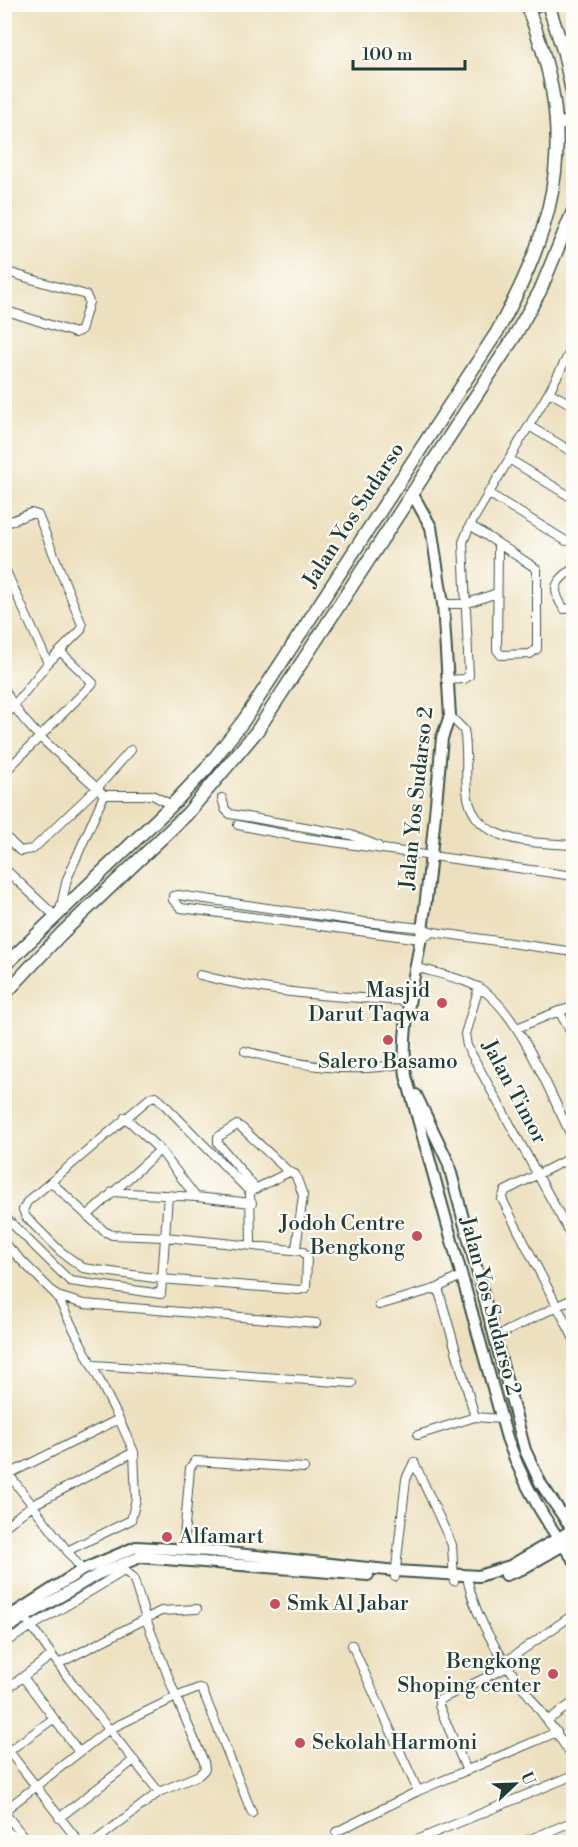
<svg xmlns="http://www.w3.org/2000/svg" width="578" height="1847" font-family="'Libre Bodoni',serif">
  <rect width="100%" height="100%" fill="#fdfcf7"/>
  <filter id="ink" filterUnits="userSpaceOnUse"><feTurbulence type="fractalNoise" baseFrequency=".0167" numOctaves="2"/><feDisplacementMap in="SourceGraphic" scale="12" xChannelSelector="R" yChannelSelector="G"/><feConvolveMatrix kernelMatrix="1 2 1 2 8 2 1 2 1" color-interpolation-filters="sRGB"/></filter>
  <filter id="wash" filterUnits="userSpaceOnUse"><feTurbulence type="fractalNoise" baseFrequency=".008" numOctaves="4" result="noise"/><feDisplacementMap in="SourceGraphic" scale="24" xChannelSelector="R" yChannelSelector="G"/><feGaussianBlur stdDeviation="1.35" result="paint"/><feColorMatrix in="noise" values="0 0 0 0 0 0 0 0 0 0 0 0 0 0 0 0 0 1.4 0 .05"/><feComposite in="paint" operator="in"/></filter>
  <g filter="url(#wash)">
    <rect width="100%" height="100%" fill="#ede0be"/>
  </g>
  <g filter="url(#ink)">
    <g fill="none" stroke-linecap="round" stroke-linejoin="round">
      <defs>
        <path id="minor" d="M4,271L86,295L89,302L81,330L75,333L4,310
          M549,392L574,406
          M529,426L574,453
          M509,459L574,499
          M488,493L566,541
          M4,524L31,513L38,515L82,625L81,630L48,663L4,718
          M470,525L537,569V649L530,654L501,655L497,650L498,546
          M4,567L48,663
          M574,568C555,581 550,588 564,609L574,608
          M443,604H465L497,593
          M446,680L464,679L469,676L463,542L470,525L549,392L574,344
          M4,688C25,734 70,760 104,795H152L172,805
          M450,716L464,730C468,749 465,770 467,790C471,845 533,842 574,845
          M4,773L93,683L60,651
          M222,798L225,809L230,814L351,835L378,846
          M238,825L298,837L574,876
          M4,835L20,851L33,849L97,788L131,750
          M4,868L54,915
          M60,910L67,879L104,795
          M433,932L421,939L181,908L173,900V896L178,895L364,922L422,928L433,932L574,952
          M415,967C436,973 462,978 481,989C520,1013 552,1099 574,1141
          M200,975C268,993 337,997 408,1001
          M479,987L465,1034L467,1046L574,1241
          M559,1011L574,1007
          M517,1028L559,1011L574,1038
          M245,1051C298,1065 351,1075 404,1063
          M125,1117L160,1150L196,1197
          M574,1156L505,1191L502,1199L574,1339
          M51,1182L104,1231L112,1235L165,1237L302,1251L307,1256L306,1288L299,1290L161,1279L83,1268L60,1251L26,1217L23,1210L27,1202L151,1097L156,1096L250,1192L251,1244
          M256,1189L218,1143V1137L237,1125L242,1128L289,1172
          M251,1191L289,1172L295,1174L303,1195L296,1249
          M112,1192L196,1197L252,1203
          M4,1216L70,1281L161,1294L168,1195
          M87,1216L160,1150
          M4,1243L57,1296L119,1419L134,1452L136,1499L131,1520L67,1551
          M438,1288L475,1417
          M57,1296L84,1304L316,1323
          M379,1305L438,1288L462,1275
          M495,1337L574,1298
          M94,1365L352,1383
          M418,1435L475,1417L501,1419
          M414,1462L452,1545L454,1581
          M4,1468L82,1570
          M9,1474L119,1419
          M4,1527L31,1506L134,1452
          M183,1549L190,1468L195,1461L304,1468
          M395,1577L406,1479L414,1462
          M468,1582C483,1650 539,1701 574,1760
          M29,1623L69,1679L159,1792
          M4,1643L124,1571L133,1577L146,1619L176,1697L204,1762L205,1769L199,1775L159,1792L94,1842
          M352,1645L418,1791
          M505,1662L574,1614
          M58,1664L161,1611L197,1609
          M23,1677L79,1752
          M4,1691L52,1655
          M176,1697L199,1688L202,1689L252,1813
          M548,1720L574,1702
          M4,1745L79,1842
          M9,1751L53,1719
          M467,1771L439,1706V1700L508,1667
          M4,1811L108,1730L170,1700
          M4,1812L28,1842
          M59,1818L134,1760
          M4,1828L20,1842
          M336,1832L418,1791L557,1732
          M412,1842L574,1775
          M523,1842L574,1821"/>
        <path id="secondary" d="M412,493L431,527L443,604L450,716L442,738C436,802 431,867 422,930C415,980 400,1025 406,1076L507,1438C523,1483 545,1523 574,1560
          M416,1095L448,1162L525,1450L541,1484L574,1532
          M506,1575L522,1569L574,1539
          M4,1620L82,1570L136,1547L209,1551L396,1571L479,1576L510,1566L572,1530
          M4,1630L98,1574L140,1557L368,1575"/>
        <path id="primary" d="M548,4L564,53L574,101
          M528,9L539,4
          M558,124L574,122
          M4,966L172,805L206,769L244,720L497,332C561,216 578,130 526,4
          M4,995L61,934L187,814L257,731L513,339L540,291L574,209"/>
      </defs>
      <use href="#minor" stroke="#3e5549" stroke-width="10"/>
      <use href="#secondary" stroke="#3e5549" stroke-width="14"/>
      <use href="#primary" stroke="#3e5549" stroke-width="15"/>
      <use href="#minor" stroke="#fff" stroke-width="8"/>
      <use href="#secondary" stroke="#fff" stroke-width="10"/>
      <use href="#primary" stroke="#fff" stroke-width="12"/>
    </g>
  </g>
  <g fill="#d1495b" stroke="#fdfcf7" stroke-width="2">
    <circle cx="442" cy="1003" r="6"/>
    <circle cx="388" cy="1040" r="6"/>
    <circle cx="417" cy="1236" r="6"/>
    <circle cx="167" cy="1537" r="6"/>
    <circle cx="275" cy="1604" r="6"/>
    <circle cx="553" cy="1674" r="6"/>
    <circle cx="300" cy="1743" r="6"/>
  </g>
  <g text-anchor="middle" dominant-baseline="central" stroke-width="4.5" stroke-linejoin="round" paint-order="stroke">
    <g font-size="21" fill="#1f3d34" stroke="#fdfcf7">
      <text transform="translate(354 515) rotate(-57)">Jalan Yos Sudarso</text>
      <text transform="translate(417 798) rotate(-84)">Jalan Yos Sudarso 2</text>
      <text transform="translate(514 1092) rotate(62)">Jalan Timor</text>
      <text transform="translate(490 1306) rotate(75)">Jalan Yos Sudarso 2</text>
    </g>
    <g font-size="21" fill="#1f3d34" stroke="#fdfcf7" text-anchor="end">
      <text x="430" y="991">Masjid<tspan x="430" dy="24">Darut Taqwa</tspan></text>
      <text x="388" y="1062" text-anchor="middle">Salero Basamo</text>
      <text x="405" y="1224">Jodoh Centre<tspan x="405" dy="24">Bengkong</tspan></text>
      <text x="179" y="1537" text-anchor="start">Alfamart</text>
      <text x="287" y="1604" text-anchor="start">Smk Al Jabar</text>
      <text x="541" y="1662">Bengkong<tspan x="541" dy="24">Shoping center</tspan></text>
      <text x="312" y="1743" text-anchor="start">Sekolah Harmoni</text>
    </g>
  </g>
  <rect width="578" height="1847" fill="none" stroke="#fdfcf7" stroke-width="24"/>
  <g transform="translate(515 1784) rotate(67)" stroke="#fdfcf7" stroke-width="4.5" paint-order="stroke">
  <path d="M0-4.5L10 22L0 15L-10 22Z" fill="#1f3d34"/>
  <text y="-9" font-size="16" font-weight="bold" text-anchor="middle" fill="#1f3d34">U</text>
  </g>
  <path d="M353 60v9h112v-9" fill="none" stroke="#1f3d34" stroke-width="3"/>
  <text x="362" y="60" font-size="18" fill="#1f3d34" stroke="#fdfcf7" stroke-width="4.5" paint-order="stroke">100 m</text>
</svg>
